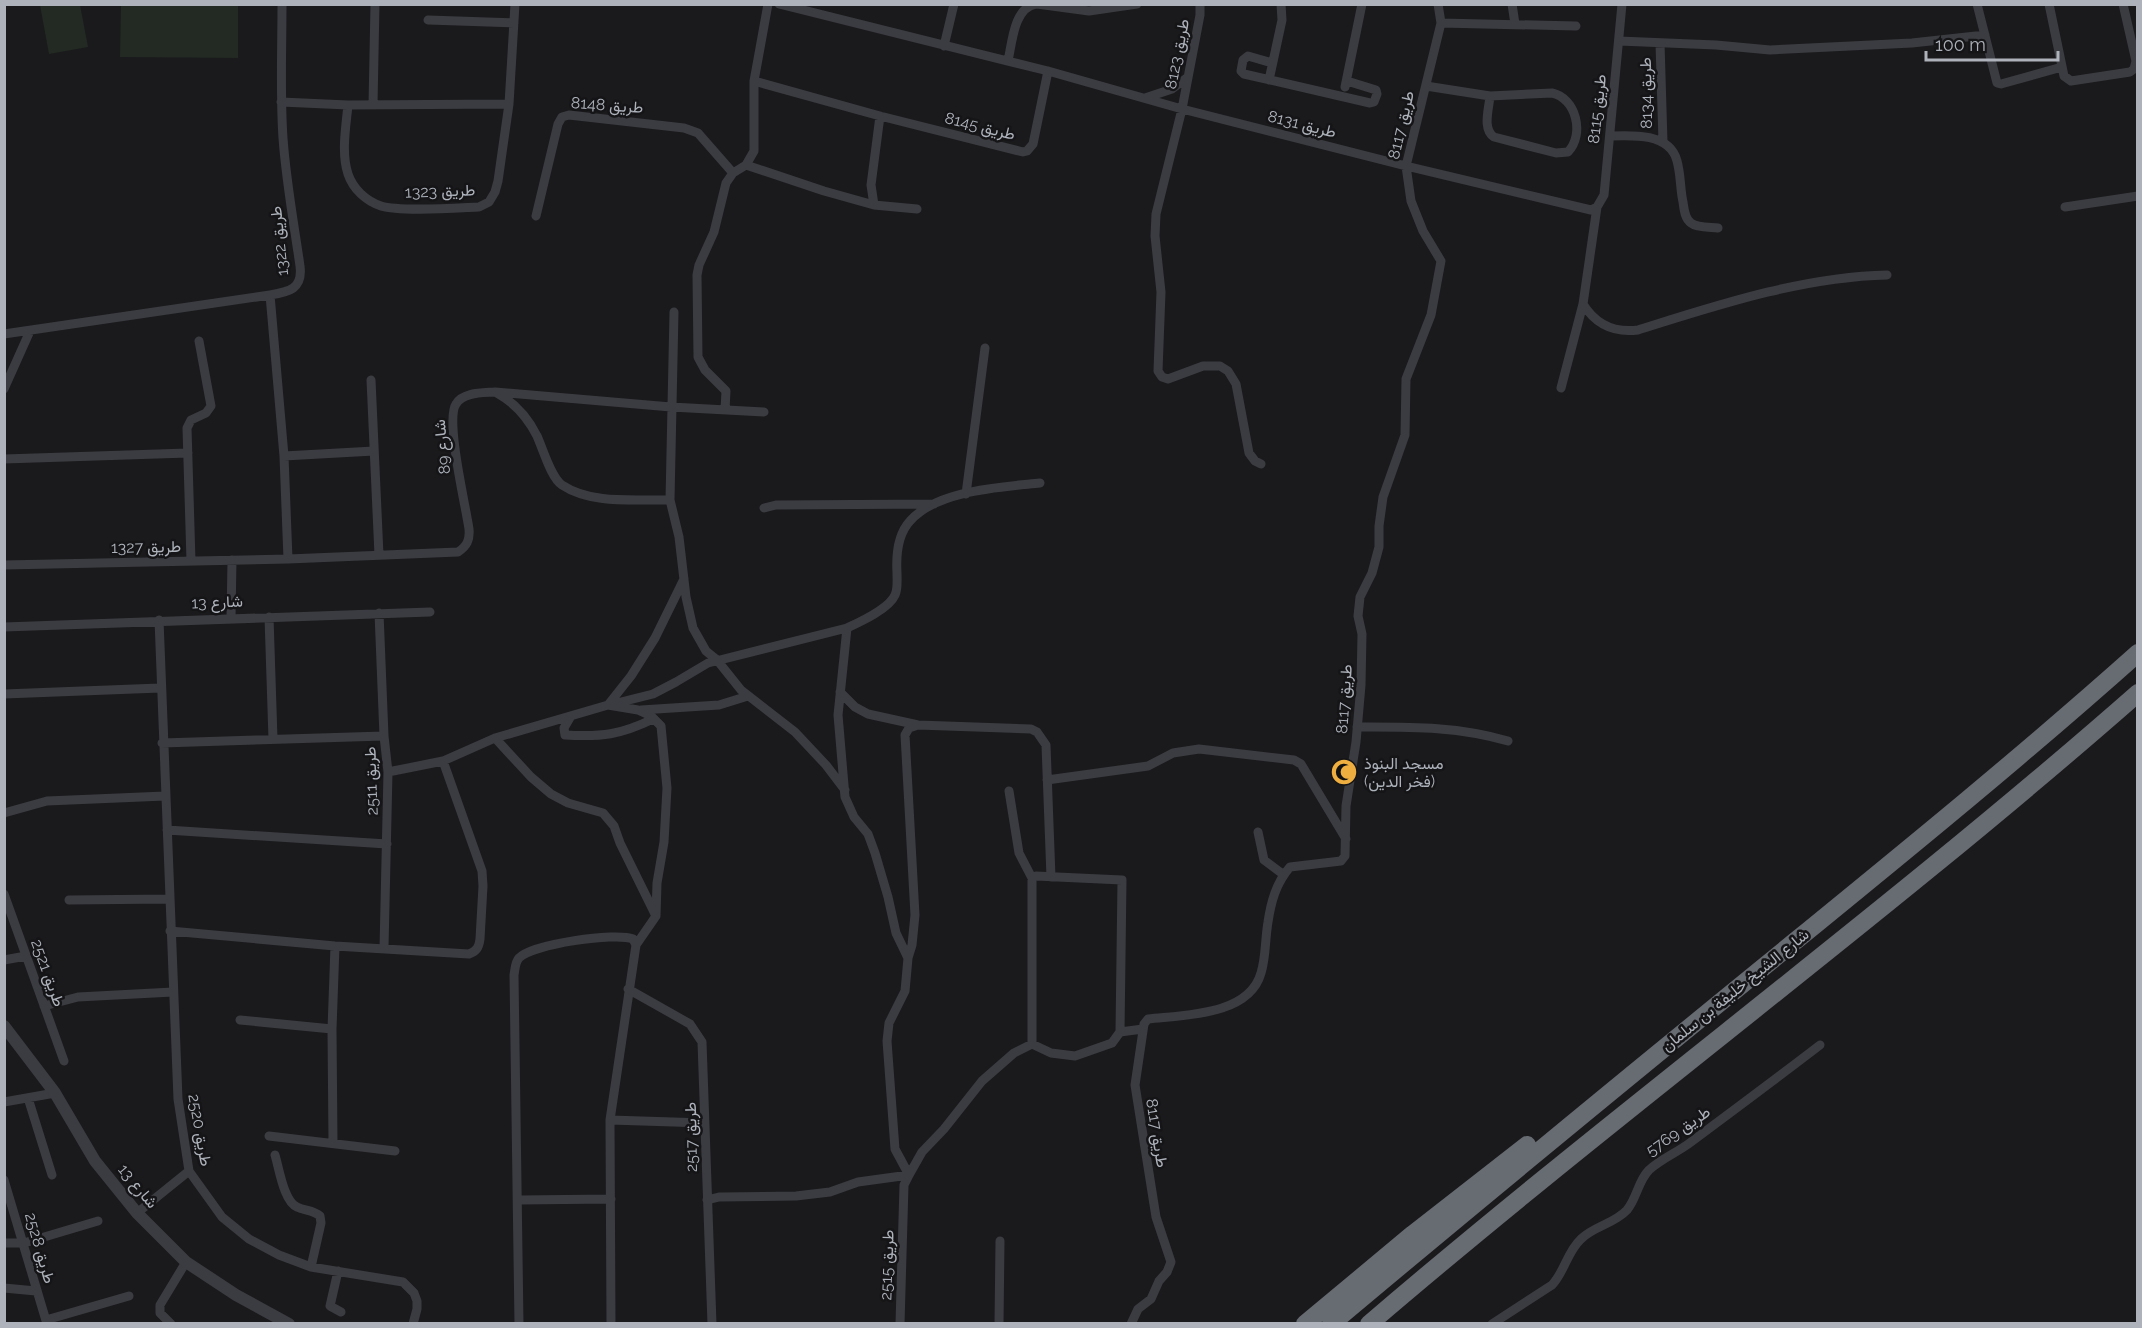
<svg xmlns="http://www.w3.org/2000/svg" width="2142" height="1328" font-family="Raleway,Vazirmatn,sans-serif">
  <rect width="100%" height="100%" fill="#1a1a1c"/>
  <path fill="#222a23" d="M40,5H80L88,47L49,54Z
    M121,5H238V58L120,57Z"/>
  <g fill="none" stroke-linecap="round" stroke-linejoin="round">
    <path stroke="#3b3c41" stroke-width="9" d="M779,4L1048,71L1182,109L1406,166L1591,210L1597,207L1604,195L1622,4
      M1037,4L1089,11L1137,4
      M1200,4V15L1182,109L1156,214L1155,236L1161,292L1158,371L1162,377L1168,379L1203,366H1220L1228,371L1236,384L1249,453L1255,461L1261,464
      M1512,4L1515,24
      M1977,4L1997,83L2001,84L2062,67
      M2049,4L2064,76L2071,81L2130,72L2134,69L2136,61L2123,4
      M428,20L514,23
      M1441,23L1576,26
      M1619,41L1716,45L1770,50L1912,43L1985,35
      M1660,43L1663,142
      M944,46L954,4
      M1008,61C1012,43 1014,7 1036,4
      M1272,63L1248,56L1243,60L1241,71L1244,74L1370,103L1374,102L1377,94L1376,90L1347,81
      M1269,80L1282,20L1281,4
      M754,81L880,116L1023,152L1027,151L1033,144L1048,71
      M1426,86L1490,96
      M1345,87L1362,4
      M1552,93C1576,98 1585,134 1568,152L1556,153L1494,137C1482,129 1489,109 1490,96Z
      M1145,98L1172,89L1188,77
      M281,102L348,105L509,104
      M348,105C346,126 341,153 348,174C353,189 366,201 381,206C400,212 456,208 479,207L489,202L495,192L498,181L509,104L515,4
      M373,105L375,4
      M1610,136C1632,135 1670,133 1677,161C1681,175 1680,189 1683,202C1684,210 1685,219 1691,223C1697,228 1711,227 1718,228
      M746,165L824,191L874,205L917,209
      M874,205L871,185L880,116
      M2065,207L2138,196
      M536,216L558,124L562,117L569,115L684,128L698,133L733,173
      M270,295L284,456L288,559
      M1583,304C1596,325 1614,333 1638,330C1718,305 1802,277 1887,275
      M674,312L670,500L679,537L686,597L693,628L706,651L717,660L741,690L795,732L826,765L845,790
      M4,334L270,295C289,292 303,289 300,266C294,224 286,181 283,138C280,94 282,49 282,4
      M371,380L379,555
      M1561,388L1583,304L1597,207
      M4,389L30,331
      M497,393C515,403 528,418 537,436C543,449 551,478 562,485C592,505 636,499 670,500
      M725,410L726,391L705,370L698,357L697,275L699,265L714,232L726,183L733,173L746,165L754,151V81L768,4
      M284,456L374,451
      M4,459L188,453
      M966,494L985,348
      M764,508L776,505L934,504
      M191,561L187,428L191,420L206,413L211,406L199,341
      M4,565L288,559L458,552C467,546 470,540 469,529C466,507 445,420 456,404C463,392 483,393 495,392L671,407L764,412
      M379,613L384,736L388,772L384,948
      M269,617L273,739
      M231,618L232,560
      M159,620L178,1099L189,1171L222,1217L249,1239L279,1255L311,1267L403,1282L414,1293L417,1301V1309L413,1324
      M4,627L430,612
      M840,692L855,707L868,714L918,725L1031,729L1037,732L1046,745L1051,877
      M4,694L160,688
      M613,704L653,694L676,682L708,663L847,628C860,622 889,609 895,595C898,589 897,580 897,573C896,556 898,534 910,521C937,490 1002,487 1040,483
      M608,705L631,676L655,638L684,579
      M641,710L719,705L748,696
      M571,716L564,728L565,735C602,737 620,735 653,719
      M1357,727C1410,727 1457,726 1508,741
      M495,738L531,777L551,794L568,803L603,813L614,826L620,843L656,916
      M162,743L384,736
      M388,772L443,761L495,738L608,705L638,710L651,716L661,726L667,788L664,842L657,883L656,916L636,945L610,1120L611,1324
      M1047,780L1148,766L1173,753L1199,749L1294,760L1301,764L1346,839
      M1009,791L1019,853L1032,878V1044
      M4,813L47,801L165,796
      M167,830L387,844
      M1258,832L1264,860L1284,875
      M4,894L64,1061
      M69,900L169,899
      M170,931L335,946L469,954C477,951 479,947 480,939L483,886L482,871L443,761
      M908,958L912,945L915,915L905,735L909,728L918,725
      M4,960L26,956
      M628,989L690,1024L702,1042L712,1324
      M44,1006L78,997L173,992
      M240,1020L332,1029
      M1120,1032L1143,1029
      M28,1098L52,1175
      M4,1102L55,1093
      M610,1120L705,1123
      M269,1136L395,1151
      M333,1143L332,1029L335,946
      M275,1155C279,1168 284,1202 297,1207C305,1211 313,1210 320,1216L321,1223L311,1267
      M4,1180L47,1324
      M519,1200L611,1199
      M707,1200L719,1197L796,1196L830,1192L858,1182L909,1175L895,1149L887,1041L889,1023L905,991L908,958L896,933L888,897L875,853L868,834L854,817L845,797L838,715L847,628
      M137,1213L189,1171
      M4,1243H24L98,1221
      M338,1271L330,1306L341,1312
      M4,1288L36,1291
      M46,1320L129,1296
      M171,1324L160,1313V1305L186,1262
      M519,1324L514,975C515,970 515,962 519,958C532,944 616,932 633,939L636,945
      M900,1324L904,1185L909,1175L922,1152L944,1129L982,1081L1014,1053L1032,1044L1051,1053L1075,1056L1112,1043L1120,1032L1122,880L1036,876L1032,878
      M999,1324L1000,1241
      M1131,1324L1138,1309L1151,1299L1159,1281L1167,1272L1171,1262L1156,1217L1135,1085L1144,1024L1148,1019C1183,1015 1249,1016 1261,973C1266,957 1265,939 1268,922C1271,902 1276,883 1290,867L1341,861L1345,856L1346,806L1356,742L1361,685L1362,634L1358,616L1360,597L1372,573L1379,547V526L1383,497L1405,435L1406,379L1431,315L1441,261L1423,231L1411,201L1406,166L1441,23L1438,4
      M1492,1324L1552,1285C1565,1271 1567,1252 1581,1239C1594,1226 1614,1224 1627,1210C1637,1198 1638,1181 1649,1170C1661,1159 1678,1152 1691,1142C1734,1110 1777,1078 1820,1045"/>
    <path stroke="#3b3c41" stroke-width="12" d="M4,1026L55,1093L95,1161L137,1213L186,1262L236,1295L289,1324"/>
    <path stroke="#676b72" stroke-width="18" d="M1305,1324L1413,1234L1527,1145
      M1331,1324C1475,1203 1620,1084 1766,965C1891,863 2017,761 2138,653
      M1369,1324C1621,1108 1889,912 2138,693"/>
  </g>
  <defs>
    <symbol id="mosque-disc" viewBox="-11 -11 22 22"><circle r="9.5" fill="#eeae40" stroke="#151517"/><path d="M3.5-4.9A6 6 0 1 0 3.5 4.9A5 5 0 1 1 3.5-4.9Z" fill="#111"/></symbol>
  </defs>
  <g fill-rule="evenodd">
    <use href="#mosque-disc" x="1329" y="757" width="30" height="30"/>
  </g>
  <g text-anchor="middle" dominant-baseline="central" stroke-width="5" stroke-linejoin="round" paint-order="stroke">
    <g font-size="16" fill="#adb2bb" stroke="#151517">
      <text transform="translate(1177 54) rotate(-79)">طريق 8123</text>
      <text transform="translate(1646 93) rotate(-91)">طريق 8134</text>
      <text transform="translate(607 105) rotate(4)">طريق 8148</text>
      <text transform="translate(1597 109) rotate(-84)">طريق 8115</text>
      <text transform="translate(1302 124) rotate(14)">طريق 8131</text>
      <text transform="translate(1401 125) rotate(-77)">طريق 8117</text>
      <text transform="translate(980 126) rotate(14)">طريق 8145</text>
      <text transform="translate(440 191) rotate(-2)">طريق 1323</text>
      <text transform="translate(279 241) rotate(-96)">طريق 1322</text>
      <text transform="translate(442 447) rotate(-96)">شارع 89</text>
      <text transform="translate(146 547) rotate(-1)">طريق 1327</text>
      <text transform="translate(217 602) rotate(-2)">شارع 13</text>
      <text transform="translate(1344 699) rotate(-86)">طريق 8117</text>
      <text transform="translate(371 781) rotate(-92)">طريق 2511</text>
      <text transform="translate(48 973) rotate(70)">طريق 2521</text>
      <text transform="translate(1735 990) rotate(-39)">شارع الشيخ خليفة بن سلمان</text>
      <text transform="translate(200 1130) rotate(80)">طريق 2520</text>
      <text transform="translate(1678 1131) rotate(-35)">طريق 5769</text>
      <text transform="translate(1157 1133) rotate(81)">طريق 8117</text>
      <text transform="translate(691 1137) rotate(-91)">طريق 2517</text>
      <text transform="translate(138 1186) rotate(50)">شارع 13</text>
      <text transform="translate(40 1248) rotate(74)">طريق 2528</text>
      <text transform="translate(887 1265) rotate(-88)">طريق 2515</text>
    </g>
    <g font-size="16" fill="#adb2bb" stroke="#151517" text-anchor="start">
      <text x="1364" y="763">مسجد البنوذ<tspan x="1364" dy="18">(فخر الدين)</tspan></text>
    </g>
  </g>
  <rect width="2142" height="1328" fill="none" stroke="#adb2bb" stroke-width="12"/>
  <path d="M1926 51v9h132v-9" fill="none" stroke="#adb2bb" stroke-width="3"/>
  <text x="1935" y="51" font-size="18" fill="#adb2bb" stroke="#151517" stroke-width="4.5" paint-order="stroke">100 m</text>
</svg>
